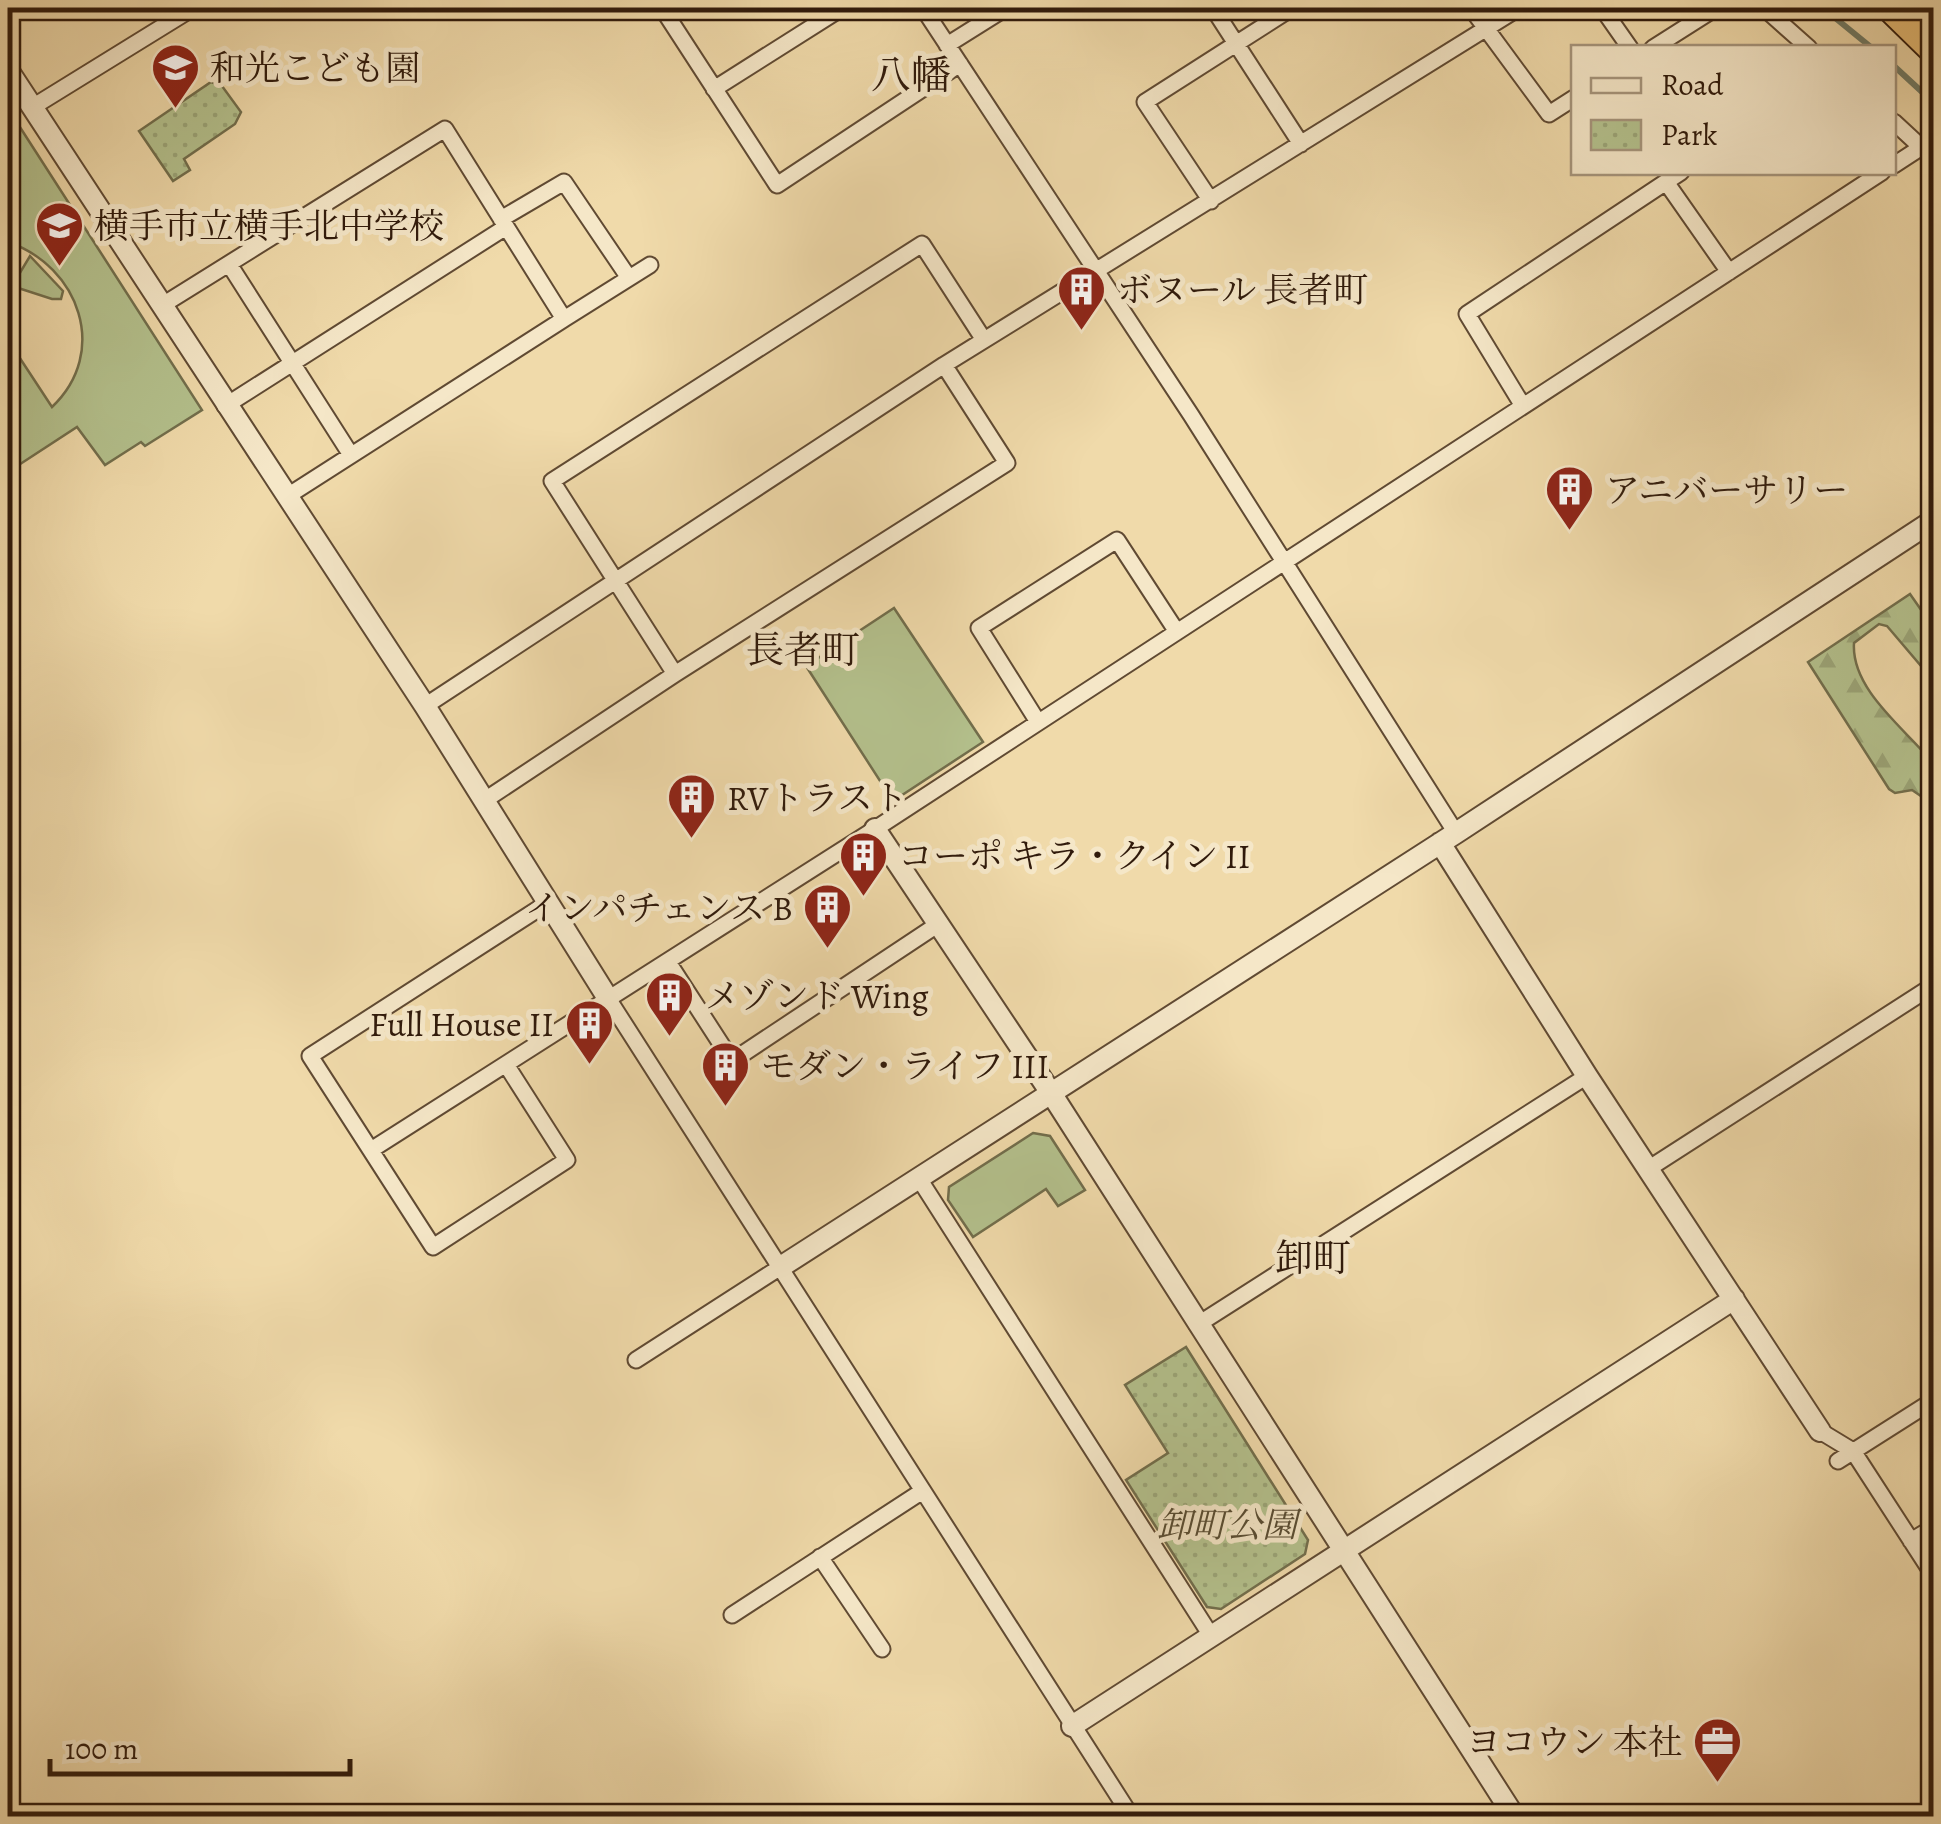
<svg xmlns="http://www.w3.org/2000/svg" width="1941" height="1824" font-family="Alegreya,'Noto Serif JP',serif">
  <defs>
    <pattern id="forest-firs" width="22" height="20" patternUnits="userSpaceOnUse" patternTransform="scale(2.5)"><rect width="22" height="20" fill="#b4c18d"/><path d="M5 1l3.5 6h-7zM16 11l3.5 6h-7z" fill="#9ba578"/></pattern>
    <pattern id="park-dots" width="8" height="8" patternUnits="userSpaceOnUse" patternTransform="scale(2.5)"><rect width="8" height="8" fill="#b4c18d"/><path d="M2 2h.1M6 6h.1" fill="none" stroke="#9ba578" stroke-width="1.8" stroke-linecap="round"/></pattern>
  </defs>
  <rect width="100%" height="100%" fill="#f0daaa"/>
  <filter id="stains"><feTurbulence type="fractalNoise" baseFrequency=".002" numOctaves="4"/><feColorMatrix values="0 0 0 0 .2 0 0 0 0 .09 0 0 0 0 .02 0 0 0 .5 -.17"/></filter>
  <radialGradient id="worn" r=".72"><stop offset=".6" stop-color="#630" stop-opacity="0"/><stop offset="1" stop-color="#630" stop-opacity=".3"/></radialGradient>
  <path fill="#b4c18d" stroke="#726e4c" stroke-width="2.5" d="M16,121L202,410L145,446L141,442L105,465L77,427L8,472V340L52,407C110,352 79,266 8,242V127Z
    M30,256L63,291L61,299H52L12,286Z
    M894,608L983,742L893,801L806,666Z
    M1033,1133L1050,1136L1085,1190L1058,1206L1046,1189L973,1237L948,1200L949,1187Z"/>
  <path fill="url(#forest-firs)" stroke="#726e4c" stroke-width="2.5" d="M1910,594L1933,627V680L1887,626L1879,624L1854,643C1851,687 1900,725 1927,756L1933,759V792L1921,796L1912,790L1895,793L1889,789L1808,662Z"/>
  <path fill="url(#park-dots)" stroke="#726e4c" stroke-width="2.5" d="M211,82L222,86L241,112L235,124L184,159L190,170L173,181L139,131Z
    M1186,1347L1308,1540L1305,1554L1221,1609L1207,1607L1126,1480L1168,1453L1125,1385Z"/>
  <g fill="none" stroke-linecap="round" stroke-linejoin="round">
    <path stroke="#707b66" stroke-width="6" d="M1823,8L1872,48
      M1894,66L1934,103"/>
    <defs>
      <path id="minor" d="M662,8L777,185L960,64
        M923,8L1191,415L1456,833
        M1213,8L1301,144
        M1471,8L1549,114L1574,98
        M1602,8L1630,48
        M1764,8L1809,48
        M947,45L1006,8
        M1653,48L1716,8
        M714,89L842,8
        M31,108L193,8
        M1894,122L1921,147
        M1894,165L1934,139
        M1666,182L1729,272
        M1211,201L1145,102L1292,8
        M501,219L564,182L629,278
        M229,264L351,455
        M161,306L445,129L564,319L286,497
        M564,319L650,265
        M225,406L506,227
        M1523,406L1467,314L1681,172
        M675,674L552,481L922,244L984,340
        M425,706L944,365L1519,8
        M1038,722L979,628L1117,540L1177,632
        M485,800L675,674L1007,463L944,365
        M668,962L732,1061L940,923
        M609,1000L1131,1816
        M507,1066L567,1160L433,1247L310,1056L549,902
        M371,1150L875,829L1882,172
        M1648,1169L1934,985
        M918,1177L1210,1634
        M1197,1325L1587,1076
        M636,1360L779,1268
        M1820,1431L1853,1451L1934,1576
        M1838,1461L1934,1400
        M1911,1541L1934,1527
        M820,1557L882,1649
        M732,1615L921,1492"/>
      <path id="tertiary" d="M8,70L425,706L609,1000
        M875,829L1051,1093L1514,1816
        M1440,843L1587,1076L1820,1431
        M779,1268L1456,833L1934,520
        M1072,1726L1734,1299"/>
      <path id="trunk" d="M1889,8L1934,52"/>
    </defs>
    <use href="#minor" stroke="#604a33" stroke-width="19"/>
    <use href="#tertiary" stroke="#604a33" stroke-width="24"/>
    <use href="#trunk" stroke="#301a0b" stroke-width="29"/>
    <use href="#minor" stroke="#f5e7c8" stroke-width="15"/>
    <use href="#tertiary" stroke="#f5e7c8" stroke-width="20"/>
    <use href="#trunk" stroke="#e8bd75" stroke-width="25"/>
  </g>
  <defs>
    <symbol id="school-pin" viewBox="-11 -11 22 30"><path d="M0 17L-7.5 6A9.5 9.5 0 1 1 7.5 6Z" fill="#8f2418" stroke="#f5e7c8"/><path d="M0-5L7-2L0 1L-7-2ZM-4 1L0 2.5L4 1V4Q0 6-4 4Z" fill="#fff"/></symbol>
    <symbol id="building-pin" viewBox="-11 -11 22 30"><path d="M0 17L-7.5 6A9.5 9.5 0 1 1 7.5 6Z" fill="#8f2418" stroke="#f5e7c8"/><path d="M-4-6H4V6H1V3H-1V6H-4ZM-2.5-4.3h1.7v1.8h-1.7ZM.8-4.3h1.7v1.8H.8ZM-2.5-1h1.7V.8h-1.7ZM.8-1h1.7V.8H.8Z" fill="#fff"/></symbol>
    <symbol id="office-pin" viewBox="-11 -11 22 30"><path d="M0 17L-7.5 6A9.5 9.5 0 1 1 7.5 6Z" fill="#8f2418" stroke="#f5e7c8"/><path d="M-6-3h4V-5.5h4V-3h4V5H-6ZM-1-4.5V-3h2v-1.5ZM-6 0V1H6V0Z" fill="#fff"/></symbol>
  </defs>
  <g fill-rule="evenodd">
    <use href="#school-pin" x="148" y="40" width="55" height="75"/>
    <use href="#school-pin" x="32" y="198" width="55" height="75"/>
    <use href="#building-pin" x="1054" y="262" width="55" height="75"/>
    <use href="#building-pin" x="1542" y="462" width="55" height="75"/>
    <use href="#building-pin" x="664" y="770" width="55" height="75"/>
    <use href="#building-pin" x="836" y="828" width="55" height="75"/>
    <use href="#building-pin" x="800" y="880" width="55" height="75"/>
    <use href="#building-pin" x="642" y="968" width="55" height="75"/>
    <use href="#building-pin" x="562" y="996" width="55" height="75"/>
    <use href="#building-pin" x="698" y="1038" width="55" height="75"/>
    <use href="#office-pin" x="1690" y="1714" width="55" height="75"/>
  </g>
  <g text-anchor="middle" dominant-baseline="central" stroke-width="10" stroke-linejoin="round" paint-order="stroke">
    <g font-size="35" fill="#301a0b" stroke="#f5e7c8" text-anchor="start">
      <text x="210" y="68">和光こども園</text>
      <text x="94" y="226">横手市立横手北中学校</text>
      <text x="1117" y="290">ボヌール 長者町</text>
      <text x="1605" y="490">アニバーサリー</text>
      <text x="727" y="798">RVトラスト</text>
      <text x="898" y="856">コーポ キラ・クイン II</text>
      <text x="793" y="908" text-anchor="end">インパチェンス B</text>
      <text x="705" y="996">メゾンド Wing</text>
      <text x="554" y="1024" text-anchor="end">Full House II</text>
      <text x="761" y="1066">モダン・ライフ III</text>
      <text x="1683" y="1742" text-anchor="end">ヨコウン 本社</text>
    </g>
    <g font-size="35" font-style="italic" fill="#584c32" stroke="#f5e7c8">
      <text x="1227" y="1525">卸町公園</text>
    </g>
    <g font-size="38" fill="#301a0b" stroke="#f5e7c8">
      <text x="803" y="650">長者町</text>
      <text x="1313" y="1258">卸町</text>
    </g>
    <g font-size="40" fill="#301a0b" stroke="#f5e7c8">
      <text x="911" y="75">八幡</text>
    </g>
  </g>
  <rect width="1941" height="1824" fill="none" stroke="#f0daaa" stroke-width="40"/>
  <rect x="10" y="10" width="1921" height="1804" fill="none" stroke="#301a0b" stroke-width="5"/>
  <rect x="20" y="20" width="1901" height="1784" fill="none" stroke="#301a0b" stroke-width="2.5"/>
  <rect x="1571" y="45" width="325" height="130" fill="#f5e7c8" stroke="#a6957c" stroke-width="2.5"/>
  <rect x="1591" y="78" width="50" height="15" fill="#f5e7c8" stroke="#a6957c" stroke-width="2.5"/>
  <text x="1661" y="95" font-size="30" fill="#301a0b">Road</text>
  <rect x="1591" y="120" width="50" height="30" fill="url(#park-dots)" stroke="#a6957c" stroke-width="2.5"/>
  <text x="1661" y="145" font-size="30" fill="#301a0b">Park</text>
  <path d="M50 1759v15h300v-15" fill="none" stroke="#301a0b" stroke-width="5"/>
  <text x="65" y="1759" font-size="30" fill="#301a0b" stroke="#f5e7c8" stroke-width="8" paint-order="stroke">100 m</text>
  <rect width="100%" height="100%" filter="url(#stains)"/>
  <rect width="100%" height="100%" fill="url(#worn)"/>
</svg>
